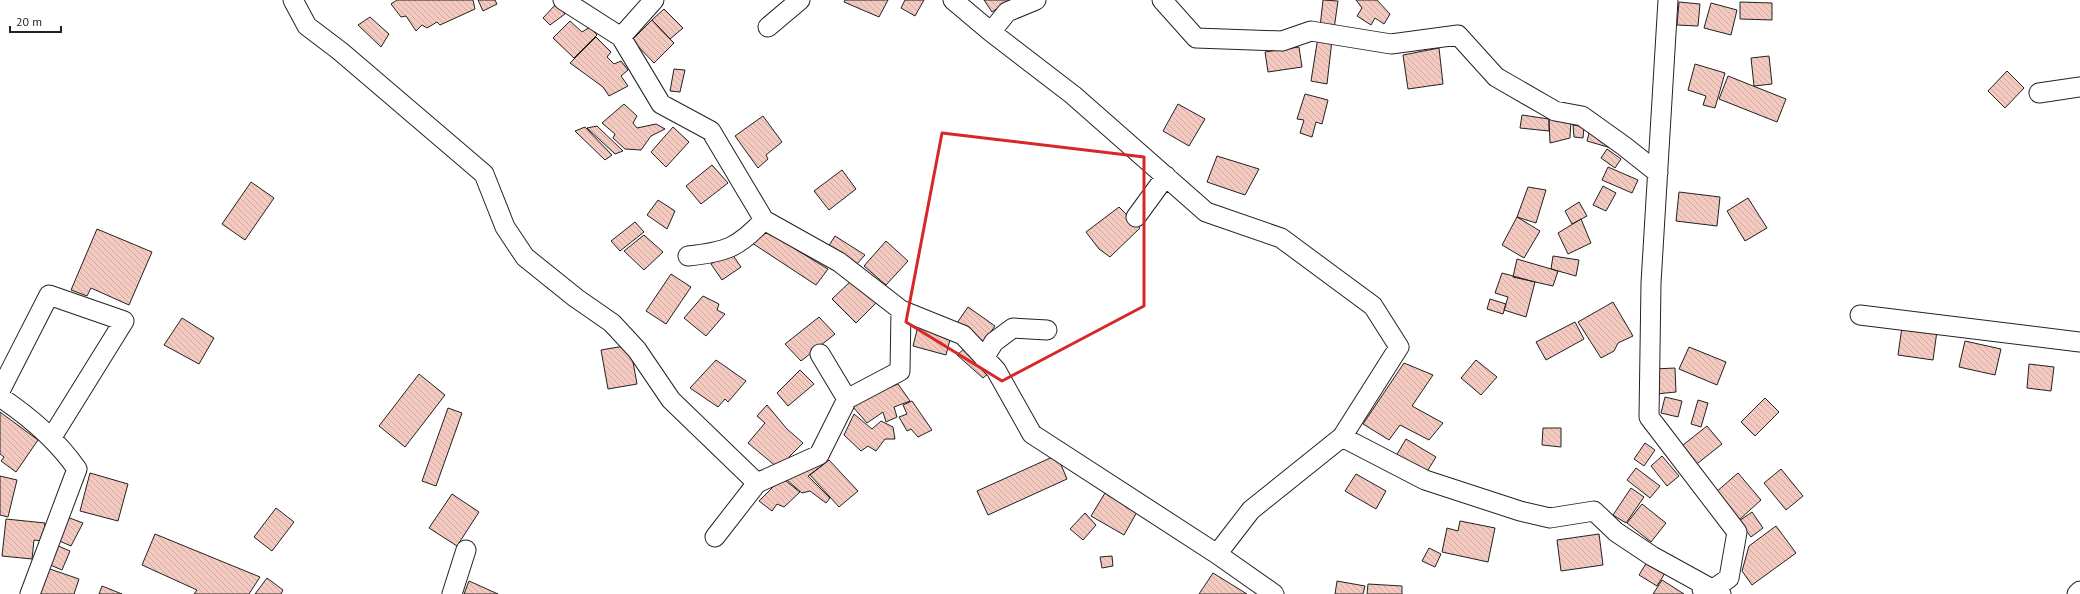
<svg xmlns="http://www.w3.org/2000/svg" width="2080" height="594" font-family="'PT Sans',sans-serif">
  <defs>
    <pattern id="building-back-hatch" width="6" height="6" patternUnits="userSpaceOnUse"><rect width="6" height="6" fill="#f3c9c0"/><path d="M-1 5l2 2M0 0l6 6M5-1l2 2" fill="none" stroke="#d0aca5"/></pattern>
  </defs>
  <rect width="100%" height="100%" fill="#fff"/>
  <path fill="url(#building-back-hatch)" stroke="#222" d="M397,0H473L475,9L440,25L437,22L427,28L422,25L416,31L406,16L401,17L391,4Z
    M478,0H495L497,4L483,11Z
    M845,0H888L879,17L844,2Z
    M905,0H924L915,16L901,8Z
    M984,0H1010L992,12Z
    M1323,0L1338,1L1334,29L1320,27Z
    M1356,0H1377L1390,14L1384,24L1375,18L1371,25L1357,16L1362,8Z
    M1679,2L1700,4L1698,26L1677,25Z
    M1740,2L1772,3V20L1740,19Z
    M1711,3L1737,10L1731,35L1704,28Z
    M556,4L565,14L550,25L543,18Z
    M664,9L683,28L670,39L652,20Z
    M370,17L389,34L381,47L358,25Z
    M652,20L674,43L654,63L632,40Z
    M570,21L582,32L590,27L597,35L574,58L553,38Z
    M596,37L611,52L607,57L614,64L621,61L628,70L621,76L628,86L609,96L603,87L570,63Z
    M1318,37L1332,40L1327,84L1311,81Z
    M1299,47L1302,67L1268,72L1265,52Z
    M1439,48L1443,84L1408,89L1403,55Z
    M1769,56L1772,84L1754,86L1751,58Z
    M1695,64L1725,73L1715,108L1703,105L1706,96L1688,90Z
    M674,69L685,70L680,92L670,91Z
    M2007,71L2024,88L2005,108L1988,91Z
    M1728,76L1786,99L1777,122L1719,99Z
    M1305,94L1328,100L1322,124L1316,122L1312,137L1300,133L1304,120L1297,119Z
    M624,104L637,116L633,123L637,128L656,124L665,129L651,136L641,150L625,149L613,138L615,134L602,123Z
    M1178,104L1205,119L1189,146L1163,131Z
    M1522,115L1549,119V131L1520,128Z
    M763,116L782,142L766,155L768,159L758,168L735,136Z
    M1549,119L1571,120L1570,138L1550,143Z
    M1573,125L1584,127L1583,138L1574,137Z
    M597,126L623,151L615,154L587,128Z
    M585,127L612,155L605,160L575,131Z
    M673,127L689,142L666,167L651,152Z
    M1589,133L1611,140V148L1587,141Z
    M1607,149L1621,159L1615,168L1601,158Z
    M1217,156L1259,169L1245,195L1207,182Z
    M712,165L728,183L701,204L686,186Z
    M1608,167L1638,180L1632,193L1602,180Z
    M842,170L856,189L829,210L814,191Z
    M251,182L274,198L245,240L222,224Z
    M1603,186L1616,193L1606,211L1593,205Z
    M1528,187L1546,190L1536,223L1517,217Z
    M1679,192L1720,197L1717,226L1676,221Z
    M1748,198L1767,228L1745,241L1727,211Z
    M658,200L675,211L667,229L647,215Z
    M1579,202L1587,216L1572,224L1565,211Z
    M1119,207L1140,228L1110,257L1099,249L1086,232Z
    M1517,217L1540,231L1524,258L1502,245Z
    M1581,219L1591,243L1568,254L1558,233Z
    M635,222L644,232L620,251L611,241Z
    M759,227L828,269L816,285L749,241Z
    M97,229L152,252L129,305L91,288L87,296L71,290Z
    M644,235L663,252L644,270L624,251Z
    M835,236L865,255L856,265L828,247Z
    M886,241L908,261L886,285L864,266Z
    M730,251L741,267L722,280L711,264Z
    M1553,256L1579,260L1576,276L1551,269Z
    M1517,259L1558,271L1553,286L1513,277Z
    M1502,273L1535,282L1526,317L1504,310L1508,297L1495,293Z
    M671,274L691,287L666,324L646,311Z
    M853,279L876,303L856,323L832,299Z
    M703,296L719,304L717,310L725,314L706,336L684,318Z
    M1490,299L1506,304L1503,314L1487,309Z
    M1613,302L1633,336L1618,343L1614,351L1601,358L1578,322Z
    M968,307L995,326L984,342L957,323Z
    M819,317L835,334L801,361L785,344Z
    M182,318L214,338L199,364L164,345Z
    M1575,322L1584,339L1546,360L1536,342Z
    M918,326L951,336L946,355L913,346Z
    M1902,327L1937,331L1933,360L1898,355Z
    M1965,341L2001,349L1995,375L1959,367Z
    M630,345L637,384L608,389L601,350Z
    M1689,347L1726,362L1717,385L1679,369Z
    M965,348L990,372L983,378L957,355Z
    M716,360L746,381L728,402L725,399L718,407L690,388Z
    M1476,360L1497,377L1481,395L1461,378Z
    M1404,363L1433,375L1412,406L1443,423L1429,440L1400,425L1389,440L1363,424Z
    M2029,364L2054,367L2051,391L2027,388Z
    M1675,368L1676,392L1656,394L1654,369Z
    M800,370L814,384L788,406L777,393Z
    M419,374L445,395L405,447L379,426Z
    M898,384L910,401L894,407L897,417L886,422L883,412L867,423L853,407L870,395Z
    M1665,397L1682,401L1678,417L1661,413Z
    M1765,398L1779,412L1755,436L1741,422Z
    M1698,400L1708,403L1701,427L1691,424Z
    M912,401L932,430L918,437L911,429L907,431L899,417L907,414L903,405Z
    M767,405L787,429L803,443L778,468L748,443L765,423L757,416Z
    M448,408L462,413L436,486L422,481Z
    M0,412L38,440L16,472L1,461L4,457L0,454Z
    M854,414L872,429L881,421L893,427L895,439H885L876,451L868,446L861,451L844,435Z
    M1707,426L1722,444L1693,467L1678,449Z
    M1543,428H1561V447L1542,445Z
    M1406,439L1436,457L1423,478L1393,461Z
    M1645,443L1655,450L1644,466L1634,459Z
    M1057,455L1067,479L988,515L977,491Z
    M1662,456L1679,476L1667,486L1651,466Z
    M818,458L824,464L808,476L830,498L826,503L810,491L802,493L787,480Z
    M829,460L858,491L839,507L810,475Z
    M1636,468L1660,486L1650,498L1627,480Z
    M1781,469L1803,496L1786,510L1764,483Z
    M90,473L128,484L118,521L80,511Z
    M1738,473L1761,500L1739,520L1715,493Z
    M1356,474L1386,491L1376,509L1345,491Z
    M0,476L17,480L8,517L0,515Z
    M782,478L800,492L784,507L777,504L772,511L759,501Z
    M1631,488L1644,497L1626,523L1613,515Z
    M1105,493L1137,512L1124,535L1091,516Z
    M452,494L479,512L457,546L429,528Z
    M1642,504L1666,523L1651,542L1627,523Z
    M276,508L294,522L272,551L254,537Z
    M1752,512L1763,528L1751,537L1739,521Z
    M1085,513L1096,525L1083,540L1070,529Z
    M67,517L83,523L71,546L55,539Z
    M6,519L45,523L43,541L34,540L32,559L2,556Z
    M1460,521L1495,528L1488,562L1442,552L1447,528L1458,531Z
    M1776,526L1796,553L1752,585L1742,571L1749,546Z
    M155,534L260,577L249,594H194L197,590L142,565Z
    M1599,534L1603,565L1561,571L1557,540Z
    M56,545L70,551L62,570L48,564Z
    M1429,548L1441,554L1435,567L1422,561Z
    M1112,556L1113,566L1102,568L1100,557Z
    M1647,562L1665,573L1657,586L1639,575Z
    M47,568L79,579L74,594H38Z
    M1213,573L1247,594H1199Z
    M267,578L283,590L281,594H255Z
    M1662,580L1684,594H1653Z
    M469,581L498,594H464Z
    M1337,581L1365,586L1363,594H1335Z
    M1368,584L1402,586V594H1367Z
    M102,586L122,594H99Z"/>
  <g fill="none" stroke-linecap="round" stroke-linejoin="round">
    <defs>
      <path id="minor" d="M293,0L307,26L340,51L484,174L505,227L525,257L576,298L612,323L637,350L671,400L757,483
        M563,0L621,37
        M654,0L621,37L661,104L711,131L764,220L839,262L901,310L963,335L996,370L1032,434L1217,554
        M953,0L991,32L1073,95L1206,212L1281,238L1373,306L1399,347L1342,437
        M1162,0L1196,38L1282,41L1311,31L1391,44L1458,35L1496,77L1555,111L1582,116L1624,146L1658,173
        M1668,0L1651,283L1649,417L1737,532L1729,578L1712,590L1702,589
        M768,27L800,0
        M991,32L1007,12L1036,0
        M2039,93L2080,87
        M1136,217L1166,176
        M688,256C726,252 738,248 764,220
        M1860,315L2080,342
        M820,354L847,399
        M984,358L994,342L1013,328L1047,330
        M0,391L49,295L124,321L52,437
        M0,397C30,417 56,439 77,469L30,594
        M715,537L757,483L819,455L847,399L900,371L901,310
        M452,594L466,550
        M1274,594L1217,554L1251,510L1342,437L1425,480L1520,511L1550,518L1594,511L1616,532L1652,556L1721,594
        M2077,594L2080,591"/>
    </defs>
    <use href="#minor" stroke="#222" stroke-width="21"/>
    <use href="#minor" stroke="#fff" stroke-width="19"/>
  </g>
  <path fill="none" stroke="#d62828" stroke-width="3" stroke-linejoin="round" d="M942,133L1144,157V306L1002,381L906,322Z"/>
  <path d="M10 26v6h51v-6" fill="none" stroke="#222222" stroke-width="2"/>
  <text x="16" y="26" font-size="12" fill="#222222" stroke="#ffffff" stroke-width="3" paint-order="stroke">20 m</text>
</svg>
